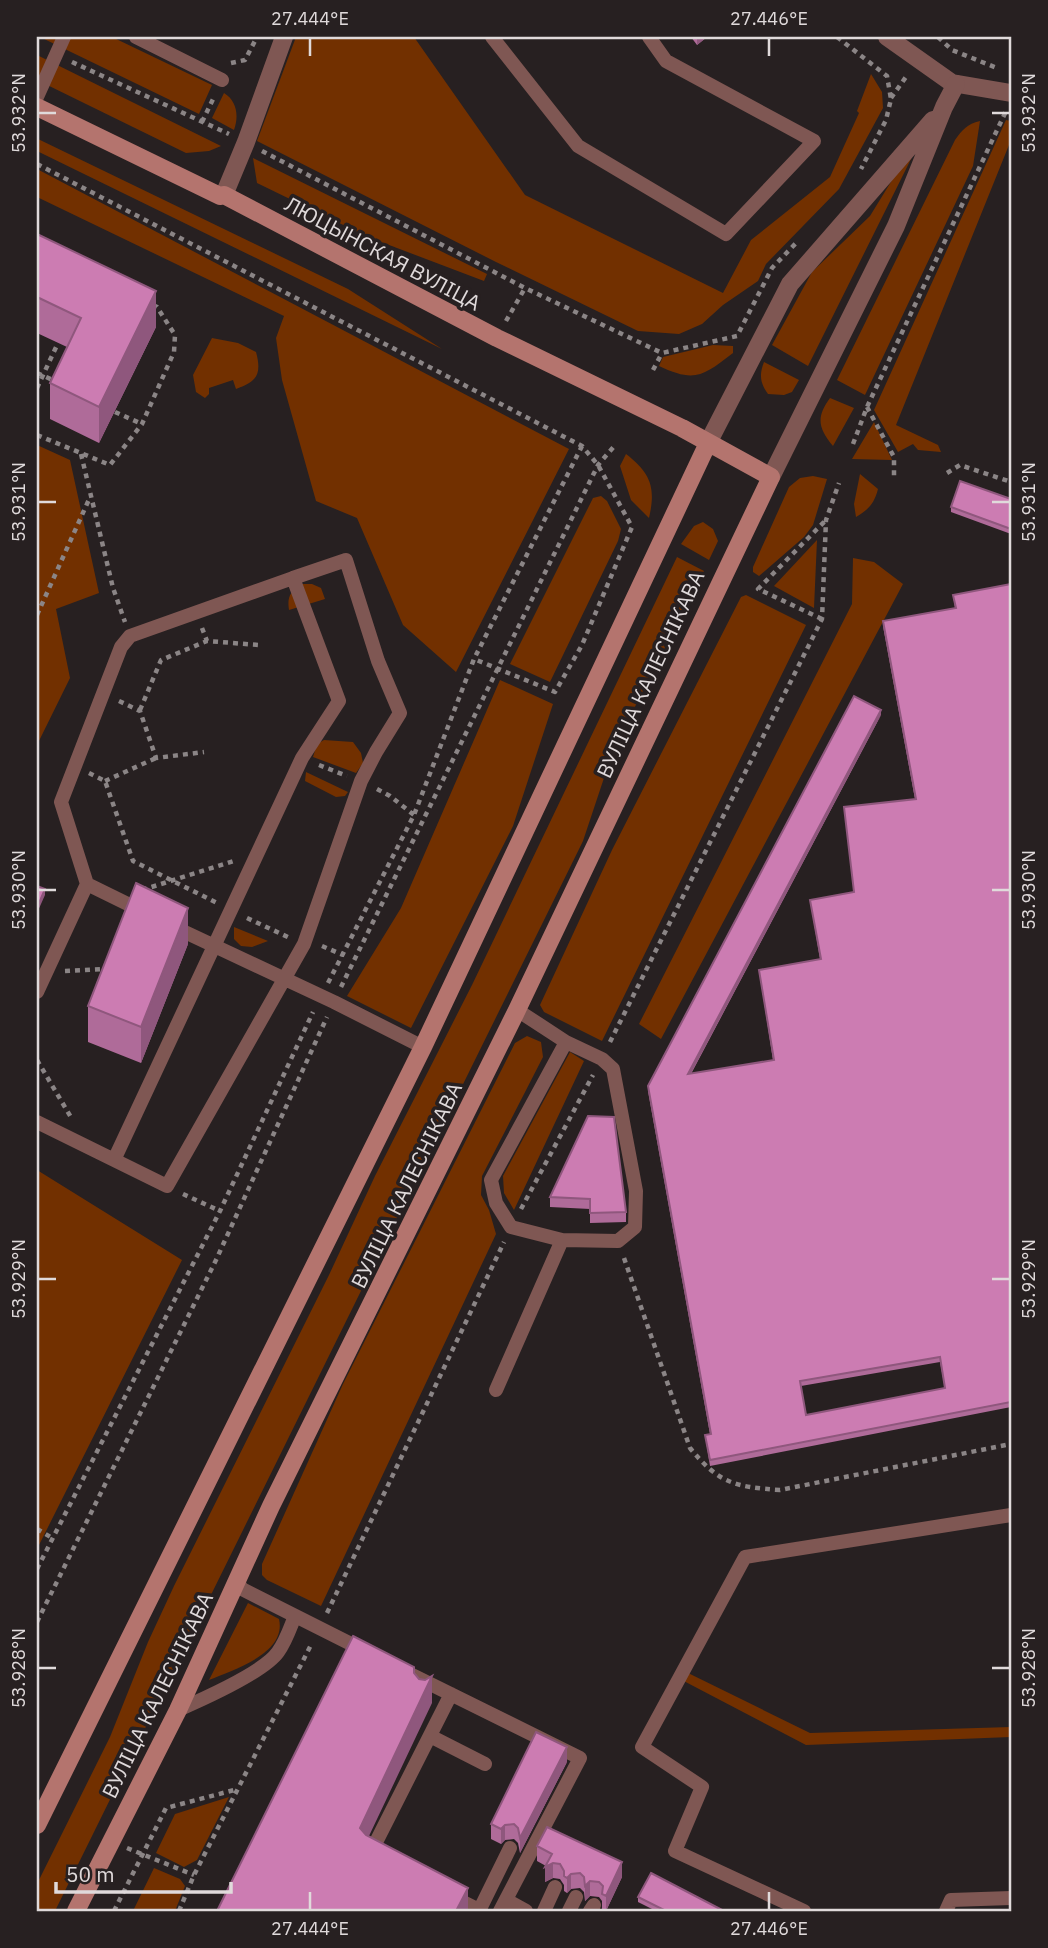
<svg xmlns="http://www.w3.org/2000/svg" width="1048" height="1948" font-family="'IBM Plex Sans',sans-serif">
  <rect width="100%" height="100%" fill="#272021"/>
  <path fill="#723000" d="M40,37H112L212,85L199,114Z
    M296,37H414L525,195L723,293L751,240L830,177L859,113L857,111L871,74L882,92L883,108L839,189L766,264L758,281L723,305L702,324L679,334L638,331L496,262L257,141Z
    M37,55L221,146L209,151L186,153L37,80Z
    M224,93C237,101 239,116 234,130L212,118Z
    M1006,120L1011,121V140L896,425L938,445L941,452L918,450L913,444L898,452L874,410Z
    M980,121L973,166L865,395L837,380L955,140C962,130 967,124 980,121Z
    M38,139L348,289L442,349L37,151Z
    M914,153L808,366L772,345L812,272L870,216L905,159Z
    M253,158L487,274L484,281L368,237L257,183Z
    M37,169L569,449L456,672L403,625L357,518L316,501L282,380L276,338L284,316L37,197Z
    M212,338L238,343L256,352C262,374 257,382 236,389L233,380L209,388V394L205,398L196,392L193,375Z
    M713,345L733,346V353C703,376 695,383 659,366L663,357Z
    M764,362L799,380L792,392L784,395L768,394C760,383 759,375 764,362Z
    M830,398L854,408L833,446C818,428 816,417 830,398Z
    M874,422L892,460L852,459Z
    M37,445L70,460L99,593L56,609L70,678L37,745Z
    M626,454C651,473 656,488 649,518L631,500L620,466Z
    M860,474L878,489C874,504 869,509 856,517L854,504Z
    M813,476L827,479L813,525L804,537L759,576L753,572V567L789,487L800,478Z
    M601,496L607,501L621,529L618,541L550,682L510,664L593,498Z
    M703,522L713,529L718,541L709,560L681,544L694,526Z
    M817,540L814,608L774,586Z
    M677,557L704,571L614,748L583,841L55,1911H37V1884L110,1737L148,1642L174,1586L329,1275L375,1176L472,985Z
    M853,558L874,562L903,584L661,1039L639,1024L852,604Z
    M301,584H312L321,588L325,599L289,610C287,597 290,592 301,584Z
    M746,595L806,625L602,1041L544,1012L540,1005L612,850L741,597Z
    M500,680L553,704L513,826L411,1028L347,996L401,908Z
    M324,740L353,742L361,753L363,763L356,773L313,757L317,744Z
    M306,772L348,792L345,796L336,797L305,781Z
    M234,927L268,941L252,947L241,946L234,939Z
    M527,1036L541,1042L543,1057L482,1176L481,1195L489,1210L496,1234L321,1606L267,1580L262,1575V1564L343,1384L515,1043Z
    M570,1052L584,1061L514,1210L504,1193L503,1176Z
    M37,1170L182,1260L37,1549Z
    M248,1603L279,1619C287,1654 232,1670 209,1680Z
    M686,1672L810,1733L1011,1727V1737L806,1745L678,1678Z
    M229,1797L197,1860L184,1867L156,1853L175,1814Z
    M154,1868L180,1879L185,1886L175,1911H133Z"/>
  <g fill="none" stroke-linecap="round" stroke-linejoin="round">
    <path stroke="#8b8586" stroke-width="4.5" stroke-dasharray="5 5" stroke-linecap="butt" d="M837,37L887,76L891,99L886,120L861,169
      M938,37L952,50L997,68
      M72,62L229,134
      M231,63L245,60L257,37
      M891,98L908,74
      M202,122L215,95
      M262,151L525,288L662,353L737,336L772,268L798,241
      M37,164L582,446L598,465L632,527L582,645L555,692L474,659
      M506,321L525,288
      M653,370L662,353
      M37,373L55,381
      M37,388L58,343
      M867,407L894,457V476
      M115,412L142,424
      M37,435L110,465L142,424L174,352L175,335L157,307L153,305
      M853,444L867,407L1006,111
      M81,454L113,588L125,622
      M947,473L960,465L1011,482
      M37,615L91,495
      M822,619L758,589L826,520
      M202,628L207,641L259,645
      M119,701L140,711L156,758L204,752
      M140,710L161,660L207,641
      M319,765L347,776
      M89,773L105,781L133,861L217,903
      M105,781L156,758
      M377,789L390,796L414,815
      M142,890L234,861
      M247,918L290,938
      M322,946L343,955
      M65,971L105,969
      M328,983L414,815L474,659L582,446
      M341,987L598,465L616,444
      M610,1042L822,619L826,520L839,483
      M37,1060L72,1119
      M183,1194L220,1211
      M521,1209L593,1075
      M624,1258L690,1448C719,1484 736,1487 780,1490L1011,1444
      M37,1529L54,1539
      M37,1569L220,1211L313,1012
      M327,1613L504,1242
      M37,1622L216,1260L327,1017
      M127,1848L194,1875
      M114,1911L166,1808L238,1789
      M179,1911L194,1875L312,1643"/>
    <path stroke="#7f5753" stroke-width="14" d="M136,37L222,80
      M492,37L578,146L726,234L814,141L666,61L649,37
      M37,97L64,37
      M144,912L87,884L61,802L121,647L130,636L293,578
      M172,926L334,1002L423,1047
      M37,992L87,884
      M37,1122L167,1186L304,944L361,781L376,752L400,713L378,661L346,560L293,578L339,701L302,758L114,1160
      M562,1240L618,1241L635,1227L636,1191L613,1069L602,1059L566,1042
      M496,1390L562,1240L511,1227L496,1203L491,1180L566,1042L517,1010
      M237,1581L242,1589L367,1652
      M400,1669L580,1758L500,1911
      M178,1710C201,1700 264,1672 278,1652C286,1641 290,1628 295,1616
      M430,1736L485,1764
      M374,1856L370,1854L451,1694
      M451,1896L481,1911
      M506,1900L526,1911
      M479,1911L510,1848
      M544,1911L555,1887
      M569,1911L576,1897
      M590,1911L594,1905
      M804,1911L675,1851L702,1787L642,1747L745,1557L1011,1515
      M946,1911L951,1900L1011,1898"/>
    <path stroke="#7f5753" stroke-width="18" d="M887,37L952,83L1011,93
      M224,195L246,142L284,37"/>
    <path stroke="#7f5753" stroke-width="18" d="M708,443L790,284L933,120
      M771,477L896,226L944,107L956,84"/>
    <path stroke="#b4746e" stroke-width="18" d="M37,107L220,196L224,195L497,338L682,428L771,477L517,1010L271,1506L178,1710L76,1911
      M37,1825L423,1047L708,443"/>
  </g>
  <path fill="#af6b99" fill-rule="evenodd" d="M691,37H707L697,45Z
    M37,234L156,327L99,443L50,419V383L67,347L37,333Z
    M1011,499V534L951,512V507Z
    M1011,584V1407L710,1466L705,1435L710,1434L648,1091V1086L881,715L691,1074L773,1060L759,970L820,959L810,900L854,892L844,807L915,799L883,626V621L955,608L953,595ZM940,1362L945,1389L806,1415L801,1386Z
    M188,944L141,1063L88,1042V1006Z
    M588,1116L626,1212V1222L590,1223V1209L550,1207V1197Z
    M567,1762L520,1853L518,1843L514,1839L505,1840L501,1844L491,1839V1824Z
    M537,1846L622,1877L606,1911L602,1909V1901L599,1897L590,1896L585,1901L584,1892L580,1888L571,1889L567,1893L564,1891V1885L560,1879L553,1878L545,1882L546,1866L537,1861Z
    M638,1897L724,1911H656L638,1902Z"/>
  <path fill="#8f577d" d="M697,37H707L697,45Z
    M156,291V327L99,443V407Z
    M881,710V715L688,1079V1074Z
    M45,889V895L37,913V908Z
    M188,908V944L141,1063V1027Z
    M432,1676V1703L360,1855V1828Z
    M567,1747V1762L520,1853V1838Z
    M505,1825V1840L501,1844V1829Z
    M622,1862V1877L606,1911V1896Z
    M553,1863V1878L545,1882V1867Z
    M571,1874V1889L567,1893V1878Z
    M590,1881V1896L585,1901V1886Z
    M468,1888V1911H456Z"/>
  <path fill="#cc7cb2" stroke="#8f577d" stroke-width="2" fill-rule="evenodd" d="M37,234L156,291L99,407L50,383L81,318L37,297Z
    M960,481L1011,499V529L951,507Z
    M1011,584V1402L710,1460L705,1435L711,1434L648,1086L854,696L881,710L688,1074L774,1060L759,970L821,959L810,900L854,892L844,807L916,799L883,621L956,608L953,595ZM940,1357L945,1388L806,1415L800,1381Z
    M136,883L188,908L141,1027L88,1006Z
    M37,886L45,889L37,908Z
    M588,1116L614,1117L626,1212L590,1213V1199L550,1197Z
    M353,1636L414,1667V1673L419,1679L425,1680L432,1676L360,1828L366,1835L468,1888L456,1911H217Z
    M536,1732L567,1747L520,1838L518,1828L514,1824L505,1825L501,1829L491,1824Z
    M547,1827L622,1862L606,1896L602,1894L603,1886L599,1882L590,1881L585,1886L584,1877L580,1873L571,1874L567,1878L564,1876V1871L560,1864L553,1863L545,1867L552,1854L537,1846Z
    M651,1873L724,1911H666L638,1897Z"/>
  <path fill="none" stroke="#e0dadb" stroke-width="2.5" d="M310,38V56M769,38V56M38,113H56M992,113H1010M38,502H56M992,502H1010M38,890H56M992,890H1010M38,1279H56M992,1279H1010M38,1668H56M992,1668H1010M310,1892V1910M769,1892V1910"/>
  <g text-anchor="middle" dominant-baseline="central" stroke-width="7" stroke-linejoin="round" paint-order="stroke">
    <g font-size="21" fill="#e0dadb" stroke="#272021">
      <text transform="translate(383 253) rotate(28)">ЛЮЦЫНСКАЯ ВУЛІЦА</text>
      <text transform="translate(650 674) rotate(-65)">ВУЛІЦА КАЛЕСНІКАВА</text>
      <text transform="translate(406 1185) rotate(-64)">ВУЛІЦА КАЛЕСНІКАВА</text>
      <text transform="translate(157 1695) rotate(-64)">ВУЛІЦА КАЛЕСНІКАВА</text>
    </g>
  </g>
  <rect width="1048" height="1948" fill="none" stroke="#272021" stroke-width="77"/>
  <path d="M56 1882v10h175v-10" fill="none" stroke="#e0dadb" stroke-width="3.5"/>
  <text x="66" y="1882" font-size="21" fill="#e0dadb" stroke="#272021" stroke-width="5" paint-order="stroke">50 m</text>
  <rect x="38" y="38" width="972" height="1872" fill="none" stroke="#e0dadb" stroke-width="2.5"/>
  <g font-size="18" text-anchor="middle" fill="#e0dadb">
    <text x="310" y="25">27.444°E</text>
    <text x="769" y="25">27.446°E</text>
    <text transform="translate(19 113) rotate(-90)" y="6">53.932°N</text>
    <text transform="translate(1029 113) rotate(-90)" y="6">53.932°N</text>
    <text transform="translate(19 502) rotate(-90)" y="6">53.931°N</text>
    <text transform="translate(1029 502) rotate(-90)" y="6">53.931°N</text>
    <text transform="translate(19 890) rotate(-90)" y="6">53.930°N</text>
    <text transform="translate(1029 890) rotate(-90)" y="6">53.930°N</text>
    <text transform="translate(19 1279) rotate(-90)" y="6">53.929°N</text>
    <text transform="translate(1029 1279) rotate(-90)" y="6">53.929°N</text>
    <text transform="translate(19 1668) rotate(-90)" y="6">53.928°N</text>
    <text transform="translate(1029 1668) rotate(-90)" y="6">53.928°N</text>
    <text x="310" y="1935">27.444°E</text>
    <text x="769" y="1935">27.446°E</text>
  </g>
</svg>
